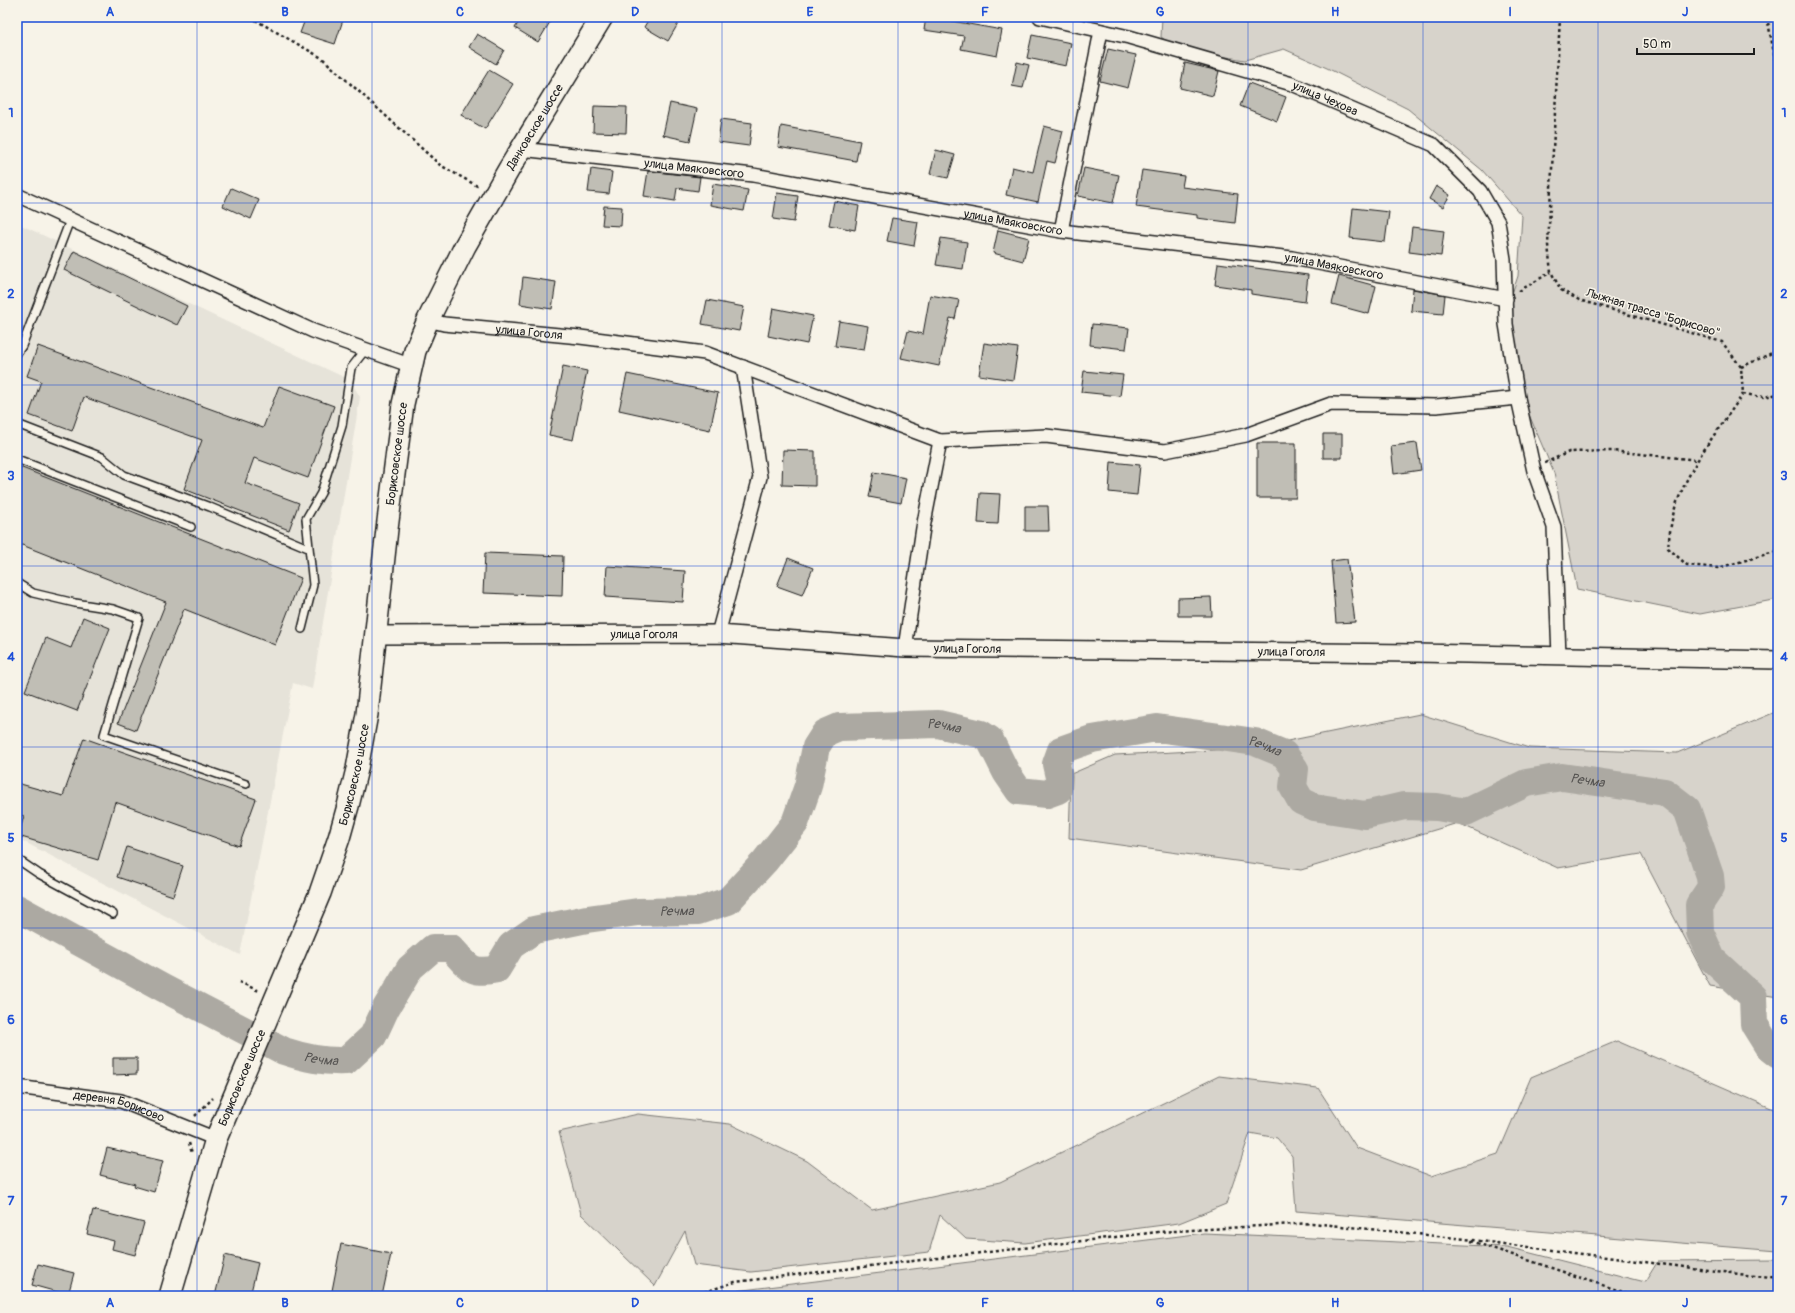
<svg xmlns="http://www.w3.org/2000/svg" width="1795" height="1313" font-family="Pangolin,sans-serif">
  <rect width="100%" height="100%" fill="#f7f3e8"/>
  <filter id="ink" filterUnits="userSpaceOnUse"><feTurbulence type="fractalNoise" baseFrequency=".025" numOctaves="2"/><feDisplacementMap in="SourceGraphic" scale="8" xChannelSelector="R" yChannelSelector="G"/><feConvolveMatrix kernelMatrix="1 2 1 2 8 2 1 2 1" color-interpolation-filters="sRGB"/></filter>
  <g filter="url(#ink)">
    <path fill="#e6e3d9" d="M17,223L350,380L360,397L312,689L293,683L240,955L17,838Z"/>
    <path fill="#d7d3cb" stroke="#7a7874" d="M1162,17H1778V599L1700,614L1577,589L1554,473L1518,389L1501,326L1518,276L1522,216L1482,170L1408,109L1327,68L1284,49L1245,60L1178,49L1161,37Z
      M1778,711V997L1710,986L1641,854L1558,868L1458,823L1301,870L1069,838L1071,774L1115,755L1253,748L1420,714L1529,748L1677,753Z
      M1617,1041L1778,1111V1251L1296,1211L1292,1156L1277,1138L1250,1133L1226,1204L1179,1223L1025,1243L966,1239L940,1215L929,1252L751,1272L694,1265L685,1231L655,1286L581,1214L559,1132L638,1114L730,1124L807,1161L872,1210L1000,1182L1219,1076L1318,1088L1357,1148L1431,1176L1498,1154L1531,1077Z
      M1204,1233L1507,1247L1645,1282L1658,1261L1778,1260V1296H718L727,1292Z"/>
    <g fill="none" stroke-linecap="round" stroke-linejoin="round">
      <path stroke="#aca9a2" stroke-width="28" id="s1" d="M17,908L163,988L284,1051C305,1058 323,1062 346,1061L373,1036L386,1008L410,968L433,948H451C468,966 470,975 497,969L511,946L534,930L587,919L638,912L698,911L728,901L765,861L795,823L808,786L816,747L825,733L839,727L938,724L981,734L990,740L1006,772L1019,791L1047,794L1058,790L1059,777L1056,764L1061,750L1092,739L1157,728L1255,742L1284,754L1295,769L1293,787L1301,801L1314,807L1365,815L1404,806L1437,807L1466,812L1526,783L1562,777L1665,792L1687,809L1710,876L1711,887L1699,905L1700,932L1712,959L1753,997L1754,1024L1769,1048L1778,1055"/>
    </g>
    <path fill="#c0beb5" stroke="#1c1c1c" d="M306,17H344L335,44L300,33Z
      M522,17H553L538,42L515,28Z
      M650,17H682L668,41L644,27Z
      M926,17H953L952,21L1002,30L997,56L961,49L964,36L924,30Z
      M477,34L504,50L496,64L469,47Z
      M1032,35L1071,43L1066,66L1027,58Z
      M1108,49L1136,55L1128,88L1100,81Z
      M1017,62L1029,65L1023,88L1012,86Z
      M1185,63L1219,71L1213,96L1180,88Z
      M489,70L513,84L485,129L461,115Z
      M1249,83L1286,97L1277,121L1240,106Z
      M670,103L697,109L690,141L663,135Z
      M594,106L627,107L626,133L593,132Z
      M721,119L752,123L749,146L718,142Z
      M781,126L860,141L856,161L778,147Z
      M1044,126L1063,131L1055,163L1047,161L1038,202L1006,195L1012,167L1033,172Z
      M936,150L955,155L948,178L930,174Z
      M1084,168L1119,175L1113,203L1078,196Z
      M591,169L612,172L609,194L588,192Z
      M1142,170L1184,176L1182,187L1238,194L1235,223L1197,218V215L1136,207Z
      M648,171L700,177L698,191L677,188L675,201L644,196Z
      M713,184L748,190L744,211L710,205Z
      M1436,186L1450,195L1443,207L1429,199Z
      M231,188L259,200L251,219L223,206Z
      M777,193L798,196L794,222L773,219Z
      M834,201L859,206L855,230L829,225Z
      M604,206L622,207L621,226L602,225Z
      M1353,208L1389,212L1385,242L1350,238Z
      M892,218L918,222L914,246L887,241Z
      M1412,227L1444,231L1441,256L1409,252Z
      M998,230L1029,238L1023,261L993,253Z
      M941,238L967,242L963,269L936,265Z
      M74,251L187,306L177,325L64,270Z
      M1218,263L1308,275L1305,302L1251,294V290L1215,285Z
      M1339,276L1376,286L1369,314L1332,304Z
      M523,277L556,282L552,309L520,304Z
      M1413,289L1445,295L1443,314L1411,311Z
      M930,295L959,300L955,319L950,318L939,366L901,358L908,331L923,334Z
      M707,300L744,307L739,331L702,324Z
      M773,308L813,316L807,344L768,336Z
      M839,321L868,326L864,350L835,346Z
      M1092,324L1129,328L1126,349L1090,345Z
      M984,343L1018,348L1013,380L979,375Z
      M38,346L263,428L279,386L334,406L308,478L254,458L245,483L299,503L289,530L184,489L202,440L84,397L72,431L29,415L41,381L27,376Z
      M563,366L587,371L573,440L549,435Z
      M1084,371L1123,375L1120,396L1081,392Z
      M627,374L718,393L710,430L619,410Z
      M1323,434H1342V458H1323Z
      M1257,443H1296V498H1257Z
      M1417,443L1421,470L1394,474L1391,446Z
      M783,450L815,451V486L782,485Z
      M1111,462L1140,465L1137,495L1109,492Z
      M17,466L301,578L275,645L184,609L136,730L118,723L166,602L17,543Z
      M874,472L906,478L901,503L869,497Z
      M980,493L1000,494L998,524L978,523Z
      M1025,506H1048L1049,531H1025Z
      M485,553L563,556L562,596L483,593Z
      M788,558L813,568L802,595L777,586Z
      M1347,559L1355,622L1336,623L1331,561Z
      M607,566L685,571L683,602L605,597Z
      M1211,597L1212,616H1178V598Z
      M83,617L110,628L77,711L25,691L46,638L71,648Z
      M84,738L256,799L239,846L115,802L98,860L18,836L24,816L17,814V783L63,796Z
      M127,847L183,866L173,896L117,877Z
      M113,1058H137V1074L113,1075Z
      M107,1148L163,1161L154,1192L134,1186L135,1184L100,1175Z
      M93,1210L144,1223L135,1255L112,1249L114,1241L87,1234Z
      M341,1244L391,1254L382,1296L351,1292V1296H331Z
      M225,1255L258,1263L250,1296H215Z
      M38,1264L74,1273L68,1295L32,1285Z"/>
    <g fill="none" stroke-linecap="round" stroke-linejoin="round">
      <defs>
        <path id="service" d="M17,353L22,346L70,220
          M17,424L102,457L124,475L210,507L308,548
          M17,459L191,527
          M17,583L33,593L75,603L113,609L139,618L104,735L246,784
          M302,629L313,585L306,519L321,493L342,426L351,368L366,349
          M17,859L39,874L113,914"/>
        <g id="minor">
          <path id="s2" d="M1040,17L1129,37L1292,84L1434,145L1480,191L1498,222L1504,259L1506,324L1518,398L1534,471L1554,527L1559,656"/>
          <path id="s3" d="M521,149L753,175L1061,231L1292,258L1506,299"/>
          <path d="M17,195L313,331L412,366"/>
          <path d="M1061,231L1101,31"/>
          <path id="s4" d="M428,320L444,324L580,337L705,353L940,441L1046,436L1165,451L1246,435L1331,404L1436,406L1518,398"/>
          <path d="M718,634L760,477L743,367"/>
          <path d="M905,648L923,528L940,441"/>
          <path id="s5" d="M17,1087L121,1101L216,1139"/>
        </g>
        <g id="tertiary">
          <path id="s6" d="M376,635L718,634L905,648L1416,653L1778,660"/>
        </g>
        <g id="primary">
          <path id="s7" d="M170,1296L216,1139L320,893L339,838L348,806L357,769L367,714L387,529L403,404L415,351L428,320L465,246L509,169L602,17"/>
        </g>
      </defs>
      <use href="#service" stroke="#1c1c1c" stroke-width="10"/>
      <use href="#minor" stroke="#1c1c1c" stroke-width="16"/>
      <use href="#tertiary" stroke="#1c1c1c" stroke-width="20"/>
      <use href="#primary" stroke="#1c1c1c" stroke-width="24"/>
      <path stroke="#1c1c1c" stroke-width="2.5" stroke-dasharray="3 3" stroke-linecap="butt" d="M250,17L322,58L440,165L479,187
        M1560,17L1548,245L1551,272L1561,290L1579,300L1722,342L1741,367L1743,394C1721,426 1695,458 1680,495C1672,512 1670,530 1668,548L1687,565L1718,568L1778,551
        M1767,17L1778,74
        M1519,291L1551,272
        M1741,367L1772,353L1778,352
        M1743,394L1764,397L1778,394
        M1545,463L1569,452L1612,451L1698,460
        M239,982L259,991
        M195,1116L213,1098
        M189,1143L192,1153
        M1471,1241L1635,1296
        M693,1296L735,1282L1158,1232L1312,1223L1465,1239L1778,1279"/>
      <use href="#service" stroke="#f7f3e8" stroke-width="7"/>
      <use href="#minor" stroke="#f7f3e8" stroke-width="13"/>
      <use href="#tertiary" stroke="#f7f3e8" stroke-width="17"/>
      <use href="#primary" stroke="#f7f3e8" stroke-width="21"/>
    </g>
  </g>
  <path fill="none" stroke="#1d4ed8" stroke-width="1" stroke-opacity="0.55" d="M197,17V1296M372,17V1296M547,17V1296M722,17V1296M898,17V1296M1073,17V1296M1248,17V1296M1423,17V1296M1598,17V1296M17,203H1778M17,385H1778M17,566H1778M17,747H1778M17,928H1778M17,1110H1778"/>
  <g text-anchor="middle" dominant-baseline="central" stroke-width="3" stroke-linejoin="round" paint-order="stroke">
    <g font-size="12" fill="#1c1c1c" stroke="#f7f3e8">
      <text stroke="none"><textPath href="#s2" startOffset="297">улица Чехова</textPath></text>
      <text stroke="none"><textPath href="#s7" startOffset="1237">Данковское шоссе</textPath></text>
      <text stroke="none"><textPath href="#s3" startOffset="174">улица Маяковского</textPath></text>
      <text stroke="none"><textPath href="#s3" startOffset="498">улица Маяковского</textPath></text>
      <text stroke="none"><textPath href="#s3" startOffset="822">улица Маяковского</textPath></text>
      <text transform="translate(1653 313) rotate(17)">Лыжная трасса "Борисово"</text>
      <text stroke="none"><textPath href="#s4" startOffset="102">улица Гоголя</textPath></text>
      <text stroke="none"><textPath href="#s7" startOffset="878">Борисовское шоссе</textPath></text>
      <text stroke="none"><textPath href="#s6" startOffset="268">улица Гоголя</textPath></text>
      <text stroke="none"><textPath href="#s6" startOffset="592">улица Гоголя</textPath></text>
      <text stroke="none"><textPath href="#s6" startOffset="916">улица Гоголя</textPath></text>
      <text stroke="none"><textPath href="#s7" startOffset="554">Борисовское шоссе</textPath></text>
      <text stroke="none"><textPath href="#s7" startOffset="230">Борисовское шоссе</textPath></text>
      <text stroke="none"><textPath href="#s5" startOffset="104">деревня Борисово</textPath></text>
    </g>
    <g font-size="13" font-style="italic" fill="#565452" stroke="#f7f3e8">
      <text stroke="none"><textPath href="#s1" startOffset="1155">Речма</textPath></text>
      <text stroke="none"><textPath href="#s1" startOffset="1552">Речма</textPath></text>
      <text stroke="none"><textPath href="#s1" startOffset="1923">Речма</textPath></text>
      <text stroke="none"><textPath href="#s1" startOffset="783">Речма</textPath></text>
      <text stroke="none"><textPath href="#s1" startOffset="341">Речма</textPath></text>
    </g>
  </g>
  <rect width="1795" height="1313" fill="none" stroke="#f7f3e8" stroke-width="44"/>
  <path d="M1637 48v6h117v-6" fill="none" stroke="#1c1c1c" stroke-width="2"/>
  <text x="1643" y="48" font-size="12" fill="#1c1c1c" stroke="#f7f3e8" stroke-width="3" paint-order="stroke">50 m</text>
  <rect x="22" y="22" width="1751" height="1269" fill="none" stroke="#1d4ed8" stroke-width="1.5"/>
  <g font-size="13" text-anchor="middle" font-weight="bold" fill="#1d4ed8">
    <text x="110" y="16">A</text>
    <text x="285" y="16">B</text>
    <text x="460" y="16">C</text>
    <text x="635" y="16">D</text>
    <text x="810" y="16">E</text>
    <text x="985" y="16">F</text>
    <text x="1160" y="16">G</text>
    <text x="1335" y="16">H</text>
    <text x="1510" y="16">I</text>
    <text x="1685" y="16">J</text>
    <text x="11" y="117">1</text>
    <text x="1784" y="117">1</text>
    <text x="11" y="298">2</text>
    <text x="1784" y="298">2</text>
    <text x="11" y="480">3</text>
    <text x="1784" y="480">3</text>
    <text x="11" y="661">4</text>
    <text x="1784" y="661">4</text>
    <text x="11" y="842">5</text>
    <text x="1784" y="842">5</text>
    <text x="11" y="1024">6</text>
    <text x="1784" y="1024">6</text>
    <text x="11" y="1205">7</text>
    <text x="1784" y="1205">7</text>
    <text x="110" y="1307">A</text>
    <text x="285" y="1307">B</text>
    <text x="460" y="1307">C</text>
    <text x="635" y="1307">D</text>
    <text x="810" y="1307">E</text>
    <text x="985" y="1307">F</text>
    <text x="1160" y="1307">G</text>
    <text x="1335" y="1307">H</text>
    <text x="1510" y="1307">I</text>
    <text x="1685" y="1307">J</text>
  </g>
</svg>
